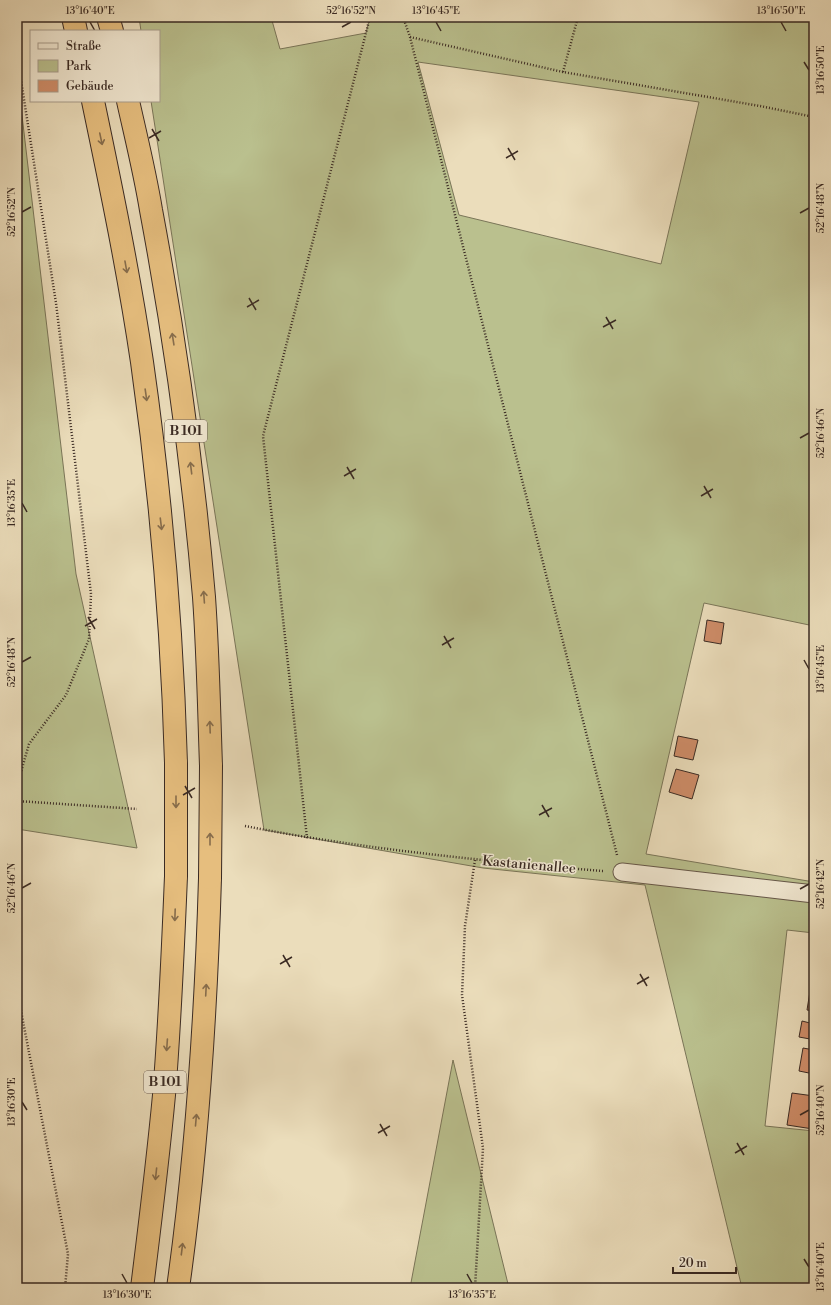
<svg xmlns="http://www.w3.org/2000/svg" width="831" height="1305" font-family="'Libre Bodoni',serif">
  <rect width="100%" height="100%" fill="#ebddbb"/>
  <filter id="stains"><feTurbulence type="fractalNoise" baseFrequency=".005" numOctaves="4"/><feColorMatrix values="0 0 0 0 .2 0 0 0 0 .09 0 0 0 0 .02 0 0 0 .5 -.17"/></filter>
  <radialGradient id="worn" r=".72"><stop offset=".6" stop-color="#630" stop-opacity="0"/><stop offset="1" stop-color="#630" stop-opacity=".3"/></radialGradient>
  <path fill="#bac08e" stroke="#7a7558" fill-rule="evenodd" d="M139,17H271L280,49L366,33L370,17H814V626L704,603L646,854L814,882V933L787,930L765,1126L814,1131V1288H742L645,885L483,868L264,830L151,101H159V31H141ZM418,62L699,102L661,264L459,215Z
    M17,73L76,574L137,848L17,829Z
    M453,1060L509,1288H410Z"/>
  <path fill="#cf8d69" stroke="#3a2a23" d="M707,620L724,623L721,644L704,641Z
    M678,736L698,740L693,760L674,756Z
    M676,769L699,775L692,799L669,792Z
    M811,985L814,986V1011L807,1010Z
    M802,1021L814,1024L810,1039L799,1037Z
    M803,1048L814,1050V1074L799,1071Z
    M792,1093L814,1096L813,1129L787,1125Z"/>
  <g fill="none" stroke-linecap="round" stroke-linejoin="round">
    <defs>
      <path id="street" d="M622,872L814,894"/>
      <path id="highway" d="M73,17L76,31
        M108,17L112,31
        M93,101C111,187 129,274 142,362C161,495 172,628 176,763
        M128,101C136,137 145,173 151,210C175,338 193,468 204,597C208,653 209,710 211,766
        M142,1288C150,1224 158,1159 164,1095C170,1022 173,949 176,876
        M178,1288C197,1152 206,1015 210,878"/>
    </defs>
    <use href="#street" stroke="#665749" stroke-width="19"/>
    <use href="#highway" stroke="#3a2a23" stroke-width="24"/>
    <path stroke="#3a2a23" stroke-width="2.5" stroke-dasharray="1 2" stroke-linecap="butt" d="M403,17L410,37L617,855
      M410,37L563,72L760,106L814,117
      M17,55L56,303L91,594L89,639L66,695L29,744L17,786
      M563,72L578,17
      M17,801L137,809
      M245,826C363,849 483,861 603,871
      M307,838L263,436L370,17
      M475,860L465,926L462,995L483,1148L475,1288
      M17,950L21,1011L68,1254L65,1288"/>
    <use href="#street" stroke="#f2e9d3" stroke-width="17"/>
    <use href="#highway" stroke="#e6be7e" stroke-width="22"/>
    <defs>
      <path id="highway-bridge" d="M176,763V876
        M210,878L211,766"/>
    </defs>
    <use href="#highway-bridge" stroke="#3a2a23" stroke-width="24" stroke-linecap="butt"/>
    <use href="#highway-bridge" stroke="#e6be7e" stroke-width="22"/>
  </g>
  <defs><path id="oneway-shaft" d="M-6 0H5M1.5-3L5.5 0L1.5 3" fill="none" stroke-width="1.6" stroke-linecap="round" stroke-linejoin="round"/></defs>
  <g stroke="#876d4c">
    <use href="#oneway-shaft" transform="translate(101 139) rotate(78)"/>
    <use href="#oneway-shaft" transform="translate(126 267) rotate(80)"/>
    <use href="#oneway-shaft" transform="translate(173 339) rotate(-99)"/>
    <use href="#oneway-shaft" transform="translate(146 395) rotate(82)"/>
    <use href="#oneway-shaft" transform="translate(191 468) rotate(-97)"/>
    <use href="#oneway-shaft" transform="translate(161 524) rotate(83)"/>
    <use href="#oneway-shaft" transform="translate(204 597) rotate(-94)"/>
    <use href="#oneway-shaft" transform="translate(210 727) rotate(-92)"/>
    <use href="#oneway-shaft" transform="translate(176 802) rotate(90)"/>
    <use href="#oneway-shaft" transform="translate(210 839) rotate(-90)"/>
    <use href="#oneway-shaft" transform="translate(175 915) rotate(92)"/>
    <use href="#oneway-shaft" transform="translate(206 990) rotate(-87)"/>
    <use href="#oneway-shaft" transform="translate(167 1045) rotate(94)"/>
    <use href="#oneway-shaft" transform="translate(196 1120) rotate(-85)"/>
    <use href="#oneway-shaft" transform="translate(156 1174) rotate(96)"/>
    <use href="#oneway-shaft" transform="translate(182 1249) rotate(-83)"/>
  </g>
  <path fill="none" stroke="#3a2a23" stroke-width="1.5" d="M90,22L95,31M436,22L441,31M781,22L786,31M342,27L351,22M804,62L809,70M152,129L159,141M149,138L161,131M508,148L515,160M506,158L518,151M22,212L31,207M800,213L809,208M249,298L256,310M247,307L259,300M606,317L613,329M603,327L616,320M800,438L809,433M347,467L354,479M344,476L356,469M704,486L711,498M701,496L713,489M22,503L27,512M88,617L95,629M85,626L97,619M444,636L451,648M442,645L454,638M804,660L809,669M22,662L31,657M185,786L192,798M183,795L195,788M542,805L549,817M539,815L552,808M22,888L31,883M800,889L809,884M283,955L290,967M280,964L292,957M640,974L647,986M637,984L649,977M22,1102L27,1110M800,1115L809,1110M380,1124L387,1136M378,1133L390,1126M737,1143L744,1155M735,1153L747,1146M804,1259L809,1267M122,1274L127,1283M467,1274L472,1283"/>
  <g text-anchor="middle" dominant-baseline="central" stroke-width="3" stroke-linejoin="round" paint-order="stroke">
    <g fill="#f2e9d3" stroke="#716358" stroke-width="1">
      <rect x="165" y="420" width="42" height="22" rx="3"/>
      <rect x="144" y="1071" width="42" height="22" rx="3"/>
    </g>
    <g font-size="13" font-weight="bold" fill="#3a2a23">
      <text x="186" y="431">B 101</text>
      <text x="165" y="1082">B 101</text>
    </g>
    <g font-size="14" fill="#3a2a23" stroke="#f2e9d3">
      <text transform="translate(529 865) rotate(5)">Kastanienallee</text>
    </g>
  </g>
  <rect width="831" height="1305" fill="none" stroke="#ebddbb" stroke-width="44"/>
  <rect x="30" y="30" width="130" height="72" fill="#f2e9d3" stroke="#a89d8d"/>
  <rect x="38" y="43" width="20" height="6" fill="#f2e9d3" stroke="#a89d8d"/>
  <text x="66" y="50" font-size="12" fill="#3a2a23">Straße</text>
  <rect x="38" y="60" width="20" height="12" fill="#bac08e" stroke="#a89d8d"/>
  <text x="66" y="70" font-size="12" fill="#3a2a23">Park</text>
  <rect x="38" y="80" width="20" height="12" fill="#cf8d69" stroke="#a89d8d"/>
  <text x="66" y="90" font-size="12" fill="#3a2a23">Gebäude</text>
  <path d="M673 1267v6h63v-6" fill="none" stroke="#3a2a23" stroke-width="2"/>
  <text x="679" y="1267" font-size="12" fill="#3a2a23" stroke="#f2e9d3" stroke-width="3" paint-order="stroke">20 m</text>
  <rect x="22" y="22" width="787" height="1261" fill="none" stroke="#3a2a23" stroke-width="1.5"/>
  <g font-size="10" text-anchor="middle" fill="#3a2a23">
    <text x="90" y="14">13°16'40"E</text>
    <text x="351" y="14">52°16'52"N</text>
    <text x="436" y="14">13°16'45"E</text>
    <text x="781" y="14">13°16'50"E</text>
    <text transform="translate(820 70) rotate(-90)" y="4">13°16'50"E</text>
    <text transform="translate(820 208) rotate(-90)" y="4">52°16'48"N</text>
    <text transform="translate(11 212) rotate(-90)" y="4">52°16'52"N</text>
    <text transform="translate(820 433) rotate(-90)" y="4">52°16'46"N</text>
    <text transform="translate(11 503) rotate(-90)" y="4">13°16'35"E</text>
    <text transform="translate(11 662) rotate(-90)" y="4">52°16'48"N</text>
    <text transform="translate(820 669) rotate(-90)" y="4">13°16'45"E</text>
    <text transform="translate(820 884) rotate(-90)" y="4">52°16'42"N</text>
    <text transform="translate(11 888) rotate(-90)" y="4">52°16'46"N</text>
    <text transform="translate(11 1102) rotate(-90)" y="4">13°16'30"E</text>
    <text transform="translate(820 1110) rotate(-90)" y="4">52°16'40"N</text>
    <text transform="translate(820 1267) rotate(-90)" y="4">13°16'40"E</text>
    <text x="127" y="1298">13°16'30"E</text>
    <text x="472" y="1298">13°16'35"E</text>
  </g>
  <rect width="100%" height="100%" filter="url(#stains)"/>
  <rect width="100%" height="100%" fill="url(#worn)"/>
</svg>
